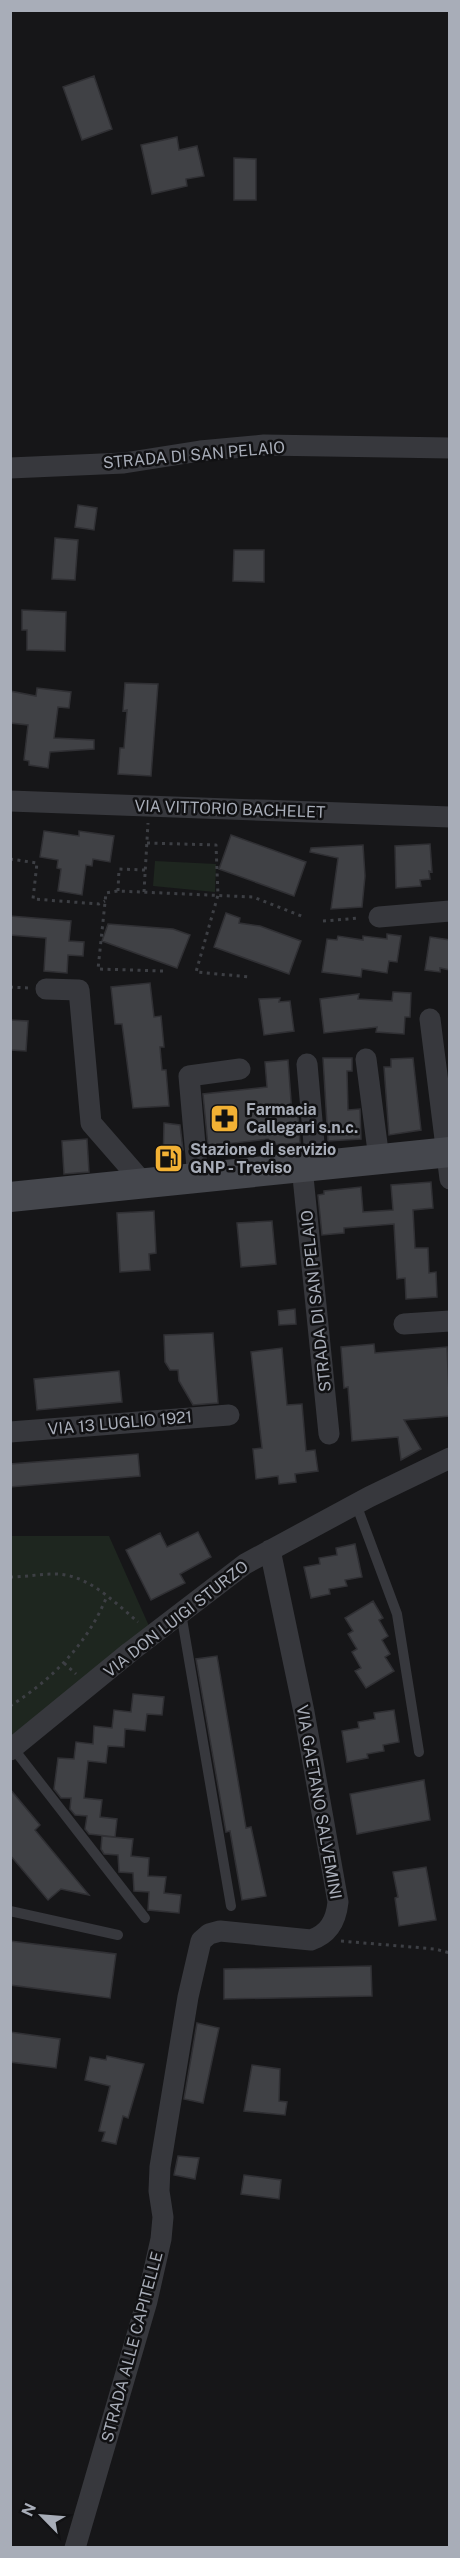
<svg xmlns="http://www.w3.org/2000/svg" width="460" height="2558" font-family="'Public Sans',sans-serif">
  <rect width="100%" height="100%" fill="#161618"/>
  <path fill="#1e261f" d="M155,861L216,864L215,892L153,886Z
    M11,1536H109L153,1635L11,1750Z"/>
  <path fill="#404145" stroke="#303034" stroke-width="1.5" d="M94,76L112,129L82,140L63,87Z
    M177,137L179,150L197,146L204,176L186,179L187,186L152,194L141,145Z
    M234,158L256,159V200H234Z
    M78,505L97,508L94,530L75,527Z
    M55,538L78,540L75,580L52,579Z
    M234,550H264V582L233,581Z
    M22,610L66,612L65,651L27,650V630H22Z
    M125,683L158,684L151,776L118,774L120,748H124L127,710L123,711Z
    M37,688L71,692L69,708L58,707L54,738L94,740V749L50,752L48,768L29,765V761L24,760L28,725L10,723V691L36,696Z
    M44,831L79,836V831L114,836L110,862L93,859L92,866L86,865L82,895L58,891L61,869L57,868L58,860L40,857Z
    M231,835L306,862L294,896L219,869Z
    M430,844L432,872L429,871L430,879L420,880L421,886L396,888L395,846Z
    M363,845L365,876L362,907L331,909L338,858L310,852L311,848Z
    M226,913L240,918L239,923L260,926L301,941L289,974L214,947Z
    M10,916L71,921L69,941L84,942L83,956L68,955L67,973L44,971L46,938L10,935Z
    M108,924L173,929L190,935L177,968L102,941Z
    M387,934L401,936L397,962L389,961L387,973L362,969L361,977L322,972L327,939L337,940L338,936L363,940V936L387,939Z
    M430,937L450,940V970L440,968V972L425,970Z
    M150,983L154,1017L161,1016L164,1047H160L162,1070H166L169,1106L133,1108L122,1024H115L111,987Z
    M393,992L411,993L410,1017H405L404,1034L376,1032L377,1027L324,1033L320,999L359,994L358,999L392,1001Z
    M280,998L279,1002L290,1001L294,1031L264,1035L259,999Z
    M10,1020L28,1021L26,1051L10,1050Z
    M323,1058H352V1071H347L348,1110L360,1109L361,1139L328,1141Z
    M413,1058L421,1130L389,1135L384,1067H391V1059Z
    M288,1060L292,1114H298L300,1143L268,1145V1139L208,1146L203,1094L267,1087L265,1062Z
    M164,1123L180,1125L183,1150L178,1151V1162L163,1164Z
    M87,1139L89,1172L64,1174L62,1141Z
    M431,1182L433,1208L413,1210L415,1248H428L429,1273L436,1272L437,1297L406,1299L405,1278L397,1279L394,1224L344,1228V1233L322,1235L318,1195L324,1194V1191L361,1187L363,1212L393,1210L391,1185Z
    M154,1211L156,1253L149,1254L150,1270L120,1272L117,1213Z
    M272,1221L276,1264L241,1267L237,1223Z
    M295,1309L296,1324L279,1325L278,1311Z
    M213,1333L218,1403L193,1405L179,1381L178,1370H170L165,1362L164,1335Z
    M374,1344L375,1353L447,1347L450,1416L404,1420L421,1449L401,1460L398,1437L352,1441L348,1387L344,1388L341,1347Z
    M282,1348L287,1405L302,1404L306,1451L315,1450L318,1471L295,1474L296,1482L279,1484L278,1476L256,1479L253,1449L262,1448L251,1352Z
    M119,1371L122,1402L37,1410L34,1379Z
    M138,1454L140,1476L10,1487V1464Z
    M198,1532L211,1557L180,1574L185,1583L151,1600L126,1550L160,1533L167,1547Z
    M355,1544L362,1577L345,1580L347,1586L329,1589L330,1594L311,1598L304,1567L320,1564L319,1558L337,1555L336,1548Z
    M373,1601L383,1618L379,1620L388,1636L382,1640L390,1654L385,1657L394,1671L366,1688L355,1671L361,1668L352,1652L357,1649L348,1634L353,1631L345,1618Z
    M217,1656L246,1828L251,1827L266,1896L242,1900L230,1831L226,1832L196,1659Z
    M133,1694L164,1697L162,1715L147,1714L145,1731L125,1729L124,1747L108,1746L106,1763L88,1761L84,1798L102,1800L100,1817L117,1819L115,1837L89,1834L85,1829L87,1816L75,1815L70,1809L71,1798H61L54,1789L58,1758L74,1759L76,1742L93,1744L94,1726L112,1728L114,1710L131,1712Z
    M394,1710L399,1742L383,1745L384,1751L367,1754L368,1758L347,1762L342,1731L359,1728L358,1722L375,1719L374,1713Z
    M424,1780L430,1820L357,1834L350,1794Z
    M10,1789L40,1825L35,1830L89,1895L61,1889L48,1900L10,1855Z
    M102,1836L133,1839L131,1856L149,1858L148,1876L166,1877L164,1893L181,1895L179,1913L148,1910L149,1892L134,1891L133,1873L119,1872L118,1855L104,1854L101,1849Z
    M426,1867L436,1920L399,1926L395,1898L398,1897L393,1872Z
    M10,1941L116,1954L110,1998L10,1985Z
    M371,1966L372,1996L224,1999V1969Z
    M197,2023L219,2028L203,2103L184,2099Z
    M10,2032L60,2039L56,2068L10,2062Z
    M107,2056L144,2064L128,2118L123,2116L116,2144L102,2141L105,2132L99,2131L110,2086L85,2080L90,2057L106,2060Z
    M252,2065L280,2069L279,2101L287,2102L285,2115L244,2111Z
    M178,2156L199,2158L195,2179L174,2175Z
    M244,2175L281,2180L279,2199L241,2194Z"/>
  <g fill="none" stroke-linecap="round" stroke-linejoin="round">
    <path stroke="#3d3f44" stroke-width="3" stroke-dasharray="3 4.5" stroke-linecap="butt" d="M147,843L216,845L218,895L196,972L250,977
      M10,859L37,863L33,899L99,904L105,901
      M118,891L119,869L145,870
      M144,892L148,823
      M323,921L360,918
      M163,971L98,969L106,893L118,891L253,897L304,917
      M10,987L29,988
      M10,1577C25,1577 39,1574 53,1574C87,1573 114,1602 138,1622
      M64,1663L76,1674
      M10,1706C53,1679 88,1643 107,1596
      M341,1941L435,1949L450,1953"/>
    <path stroke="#37383d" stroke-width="10" d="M356,1504L397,1614L419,1752
      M181,1613L231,1906
      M13,1748L145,1918
      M10,1911L118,1935"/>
    <path stroke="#37383d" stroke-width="21" d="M10,468L124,463L200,451L264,445L450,448
      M10,801L450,817
      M379,917L450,911
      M46,989L79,990L91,1123L145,1185
      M430,1019L450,1179
      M366,1059L379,1159
      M307,1064L316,1166
      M302,1167L329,1434
      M198,1179L189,1076L240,1069
      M404,1324L450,1321
      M10,1432L229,1415
      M10,1750L130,1652L245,1564L369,1497L450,1458
      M75,2548L147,2301L161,2239L163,2217L159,2191L160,2167L188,1997L201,1941L209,1934L220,1931L311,1940C329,1934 336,1921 338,1902L304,1712L270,1550"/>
    <path stroke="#45474d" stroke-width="30" d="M10,1197L450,1152"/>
  </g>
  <defs>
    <symbol id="pharmacy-square" viewBox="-11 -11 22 22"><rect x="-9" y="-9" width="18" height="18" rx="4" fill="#f2b134" stroke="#111113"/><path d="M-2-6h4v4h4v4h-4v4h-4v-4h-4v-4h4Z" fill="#111"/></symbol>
    <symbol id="fuel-square" viewBox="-11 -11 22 22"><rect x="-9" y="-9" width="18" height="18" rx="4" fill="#f2b134" stroke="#111113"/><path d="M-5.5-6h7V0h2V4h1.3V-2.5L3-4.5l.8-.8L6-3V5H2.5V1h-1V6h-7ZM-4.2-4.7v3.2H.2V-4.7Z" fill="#111"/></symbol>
  </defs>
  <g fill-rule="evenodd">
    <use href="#pharmacy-square" x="208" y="1102" width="33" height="33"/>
    <use href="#fuel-square" x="152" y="1142" width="33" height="33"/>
  </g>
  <g text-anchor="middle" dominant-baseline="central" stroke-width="5" stroke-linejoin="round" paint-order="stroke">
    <g font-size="16" fill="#a8adb8" stroke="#111113">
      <text transform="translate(194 455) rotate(-5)">STRADA DI SAN PELAIO</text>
      <text transform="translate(230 809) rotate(2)">VIA VITTORIO BACHELET</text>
      <text transform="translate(316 1301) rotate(-96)">STRADA DI SAN PELAIO</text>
      <text transform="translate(120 1423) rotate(-5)">VIA 13 LUGLIO 1921</text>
      <text transform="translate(176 1619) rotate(-38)">VIA DON LUIGI STURZO</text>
      <text transform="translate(319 1802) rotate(80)">VIA GAETANO SALVEMINI</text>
      <text transform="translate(132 2347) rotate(-75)">STRADA ALLE CAPITELLE</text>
    </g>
    <g font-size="16" font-weight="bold" fill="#a8adb8" stroke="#111113" text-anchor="start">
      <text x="246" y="1109">Farmacia<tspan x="246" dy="18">Callegari s.n.c.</tspan></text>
      <text x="190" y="1149">Stazione di servizio<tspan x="190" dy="18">GNP - Treviso</tspan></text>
    </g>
  </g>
  <rect width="460" height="2558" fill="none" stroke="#a8adb8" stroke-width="24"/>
  <g transform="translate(42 2516) rotate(295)" stroke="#111113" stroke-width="4.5" paint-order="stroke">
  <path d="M0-4.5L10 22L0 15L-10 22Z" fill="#a8adb8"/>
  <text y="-9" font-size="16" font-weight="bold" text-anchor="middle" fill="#a8adb8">N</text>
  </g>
</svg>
